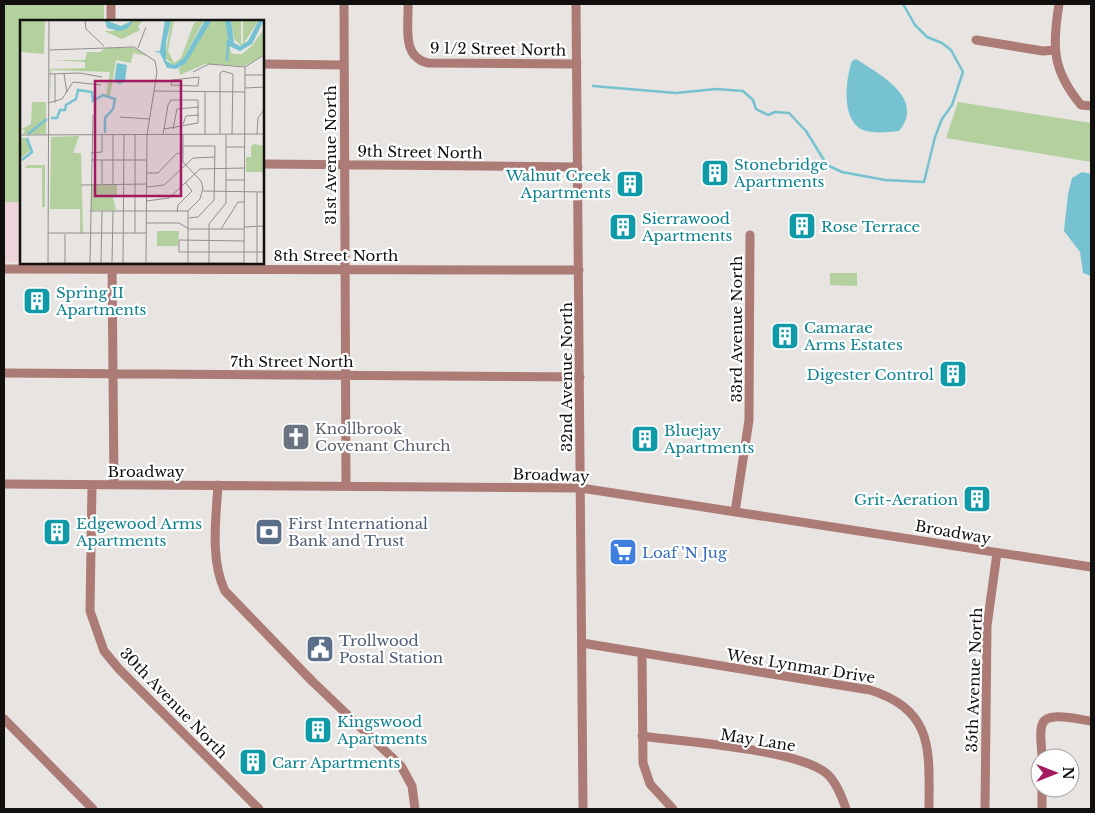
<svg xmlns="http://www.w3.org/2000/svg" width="1095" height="813" font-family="'Libre Baskerville',serif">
  <rect width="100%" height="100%" fill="#e7e4e2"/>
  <path fill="#edd3da" d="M4,202H21V262H4Z"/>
  <path fill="#b4d09e" d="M4,4H104V21H21V202H4Z
    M958,102L1091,123V162L946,138Z
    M830,273H857V286L830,285Z"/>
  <path fill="#76c2d0" d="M856,59C879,74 926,98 899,131C888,132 874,134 863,130C840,120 846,78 852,61Z
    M1082,172L1091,174V276L1083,273L1080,252L1064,231L1068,194L1072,178Z"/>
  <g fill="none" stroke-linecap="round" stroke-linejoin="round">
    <path stroke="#76c2d0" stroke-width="2.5" d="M593,86L676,93L716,89L743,91L753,100L756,109L768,115L775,112L789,113L806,131L827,165L842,172L885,180L924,182L935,137L942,119L952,105L963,72L951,50L942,43L927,37L915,25L903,4"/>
    <path stroke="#ac7b75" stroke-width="9" d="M111,4V21
      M344,4L346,486
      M408,4C409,26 401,57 428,63L577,64
      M576,4L583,809
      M1059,4C1052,47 1052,70 1081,105L1091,106
      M976,40L1043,51L1054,50
      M262,64L343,65
      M262,164L578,167
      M112,262L114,485
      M4,269L579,270
      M4,373L580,377
      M4,484L581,488L1091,567
      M92,485L90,611L104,651L119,669L259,809
      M218,485C216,519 210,560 225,591L312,681L401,766L412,786L415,809
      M735,512L749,420L750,235
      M582,643L870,690C935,710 929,752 929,809
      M642,654L643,763L650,784L673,809
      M4,719L93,809
      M642,736C683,742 796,749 826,773C836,781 842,797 846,809
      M1042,758C1042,748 1039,734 1042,725C1046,710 1080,720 1091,721
      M1042,788V809
      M985,809L987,626L997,553"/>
  </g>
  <defs>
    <symbol id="building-square" viewBox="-11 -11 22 22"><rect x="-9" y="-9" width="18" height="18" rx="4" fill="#0f9aa8" stroke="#fff"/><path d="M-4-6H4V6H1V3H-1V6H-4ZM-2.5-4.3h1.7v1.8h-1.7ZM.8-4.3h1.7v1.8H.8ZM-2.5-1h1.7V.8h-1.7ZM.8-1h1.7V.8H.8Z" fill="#fff"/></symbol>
    <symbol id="church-square" viewBox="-11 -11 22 22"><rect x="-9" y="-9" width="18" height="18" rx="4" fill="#6b7280" stroke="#fff"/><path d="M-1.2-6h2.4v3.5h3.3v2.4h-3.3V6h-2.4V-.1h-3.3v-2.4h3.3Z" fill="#fff"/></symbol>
    <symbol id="bank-square" viewBox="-11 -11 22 22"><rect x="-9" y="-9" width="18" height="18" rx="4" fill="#5c6f8a" stroke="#fff"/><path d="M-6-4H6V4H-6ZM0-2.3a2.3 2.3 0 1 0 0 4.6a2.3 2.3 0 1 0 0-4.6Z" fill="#fff"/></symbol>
    <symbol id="supermarket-square" viewBox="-11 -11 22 22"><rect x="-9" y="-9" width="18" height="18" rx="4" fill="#3f7fe0" stroke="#fff"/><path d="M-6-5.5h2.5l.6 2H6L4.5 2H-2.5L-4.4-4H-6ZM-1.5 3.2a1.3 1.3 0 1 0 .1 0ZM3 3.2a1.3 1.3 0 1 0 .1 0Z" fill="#fff"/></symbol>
    <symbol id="civic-square" viewBox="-11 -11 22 22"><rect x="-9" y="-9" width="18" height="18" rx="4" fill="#5c6f8a" stroke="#fff"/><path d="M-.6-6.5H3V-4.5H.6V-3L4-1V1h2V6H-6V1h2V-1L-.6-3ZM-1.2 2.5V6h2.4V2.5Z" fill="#fff"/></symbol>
  </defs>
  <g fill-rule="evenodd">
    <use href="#building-square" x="699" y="157" width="32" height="32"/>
    <use href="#building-square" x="614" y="168" width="32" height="32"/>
    <use href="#building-square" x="786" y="210" width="32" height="32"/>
    <use href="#building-square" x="607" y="211" width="32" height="32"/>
    <use href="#building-square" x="21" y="285" width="32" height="32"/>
    <use href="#building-square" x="769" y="320" width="32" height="32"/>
    <use href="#building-square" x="937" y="358" width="32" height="32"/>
    <use href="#church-square" x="280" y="421" width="32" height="32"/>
    <use href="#building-square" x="629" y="423" width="32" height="32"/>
    <use href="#building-square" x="961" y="483" width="32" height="32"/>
    <use href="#building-square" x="41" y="516" width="32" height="32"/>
    <use href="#bank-square" x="253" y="516" width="32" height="32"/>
    <use href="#supermarket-square" x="607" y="536" width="32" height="32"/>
    <use href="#civic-square" x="304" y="633" width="32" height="32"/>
    <use href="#building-square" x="302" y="714" width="32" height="32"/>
    <use href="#building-square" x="237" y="746" width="32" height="32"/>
  </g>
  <g text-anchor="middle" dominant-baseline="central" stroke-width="4.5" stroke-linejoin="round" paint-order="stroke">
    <g font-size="15" fill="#11100f" stroke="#fff">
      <text transform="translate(498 49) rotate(1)">9 1/2 Street North</text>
      <text transform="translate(420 152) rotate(1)">9th Street North</text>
      <text transform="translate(330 155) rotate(-90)">31st Avenue North</text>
      <text x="336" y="255">8th Street North</text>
      <text transform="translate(736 329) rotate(-90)">33rd Avenue North</text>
      <text x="292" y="361">7th Street North</text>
      <text transform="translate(566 377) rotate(-90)">32nd Avenue North</text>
      <text x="146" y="471">Broadway</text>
      <text transform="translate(551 475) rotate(2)">Broadway</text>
      <text transform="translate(953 532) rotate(10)">Broadway</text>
      <text transform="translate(801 666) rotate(9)">West Lynmar Drive</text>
      <text transform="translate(974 680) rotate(-88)">35th Avenue North</text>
      <text transform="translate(174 703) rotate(46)">30th Avenue North</text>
      <text transform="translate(758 740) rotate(9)">May Lane</text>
    </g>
    <g font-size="15" fill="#0d838f" stroke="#fff" text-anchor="start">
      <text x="734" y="164">Stonebridge<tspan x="734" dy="17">Apartments</tspan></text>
      <text x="611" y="175" text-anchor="end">Walnut Creek<tspan x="611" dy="17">Apartments</tspan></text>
      <text x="642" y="218">Sierrawood<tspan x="642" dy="17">Apartments</tspan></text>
      <text x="821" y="226">Rose Terrace</text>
      <text x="56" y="292">Spring II<tspan x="56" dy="17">Apartments</tspan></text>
      <text x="804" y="327">Camarae<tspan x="804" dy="17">Arms Estates</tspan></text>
      <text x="934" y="374" text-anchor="end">Digester Control</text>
      <text x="664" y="430">Bluejay<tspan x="664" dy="17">Apartments</tspan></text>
      <text x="958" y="499" text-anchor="end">Grit-Aeration</text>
      <text x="76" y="523">Edgewood Arms<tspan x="76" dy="17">Apartments</tspan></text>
      <text x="337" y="721">Kingswood<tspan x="337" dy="17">Apartments</tspan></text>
      <text x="272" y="762">Carr Apartments</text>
    </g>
    <g font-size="15" fill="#5b616d" stroke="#fff" text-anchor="start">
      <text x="315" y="428">Knollbrook<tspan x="315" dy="17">Covenant Church</tspan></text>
    </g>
    <g font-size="15" fill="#4e5e75" stroke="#fff" text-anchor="start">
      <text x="288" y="523">First International<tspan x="288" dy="17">Bank and Trust</tspan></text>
      <text x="339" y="640">Trollwood<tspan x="339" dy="17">Postal Station</tspan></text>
    </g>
    <g font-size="15" fill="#366cbe" stroke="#fff" text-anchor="start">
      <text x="642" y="552">Loaf 'N Jug</text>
    </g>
  </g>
  <g transform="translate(20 20)">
    <rect width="244" height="244" fill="#e7e4e2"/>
    <path d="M0,0H25L24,34L0,32ZM114,0H124L118,6L120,10L102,19L84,11H94ZM151,0H154L148,31L154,43L161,38L174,3L184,0L164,38L154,45L145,38ZM192,0H205L211,33L215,34H222L232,26L244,9V35L224,46L185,44L160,55L159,49ZM211,0H221V23L223,24V0H239L222,26L214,19ZM85,28H114L128,36L113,33L111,43L96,40L90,77L86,75L90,52L31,50L30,80V49L65,48V42L32,40H65L67,32H80ZM12,82H26V114H3L5,110H0L11,104ZM59,116L53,133H61L63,213H60V189H30L31,117ZM0,118H6L11,130L0,139ZM235,124L244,126V157L242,152H226V137H231V126ZM7,145H25V187H22V148H5ZM71,165H97V176L93,178L96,190H71ZM137,211H159L158,226H137Z" fill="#b4d09e"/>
    <path d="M85,0L101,6L114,0L107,9L99,11L87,8ZM145,0H151L146,23V41L154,45L164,38L185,0H192L166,43L156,49L147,48L140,33L134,31H140ZM205,0H211L214,23L220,26L228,21L239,0H244L232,24L220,31L209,26ZM97,43L107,45L105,62L100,64L94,62Z" fill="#76c2d0"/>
    <path fill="none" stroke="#76c2d0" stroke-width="2.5" d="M207,41L208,20M31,98H37L40,90H45L46,85L56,79L58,70L72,72L73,81L83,75L95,79L93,89L85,98V113M8,114L27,99M2,140L12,132L7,118"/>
    <path fill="none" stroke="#918f8e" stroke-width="1" d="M65,0L66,9L84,26M118,28L126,7M29,30L114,27L135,41L137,52L127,115L126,244M225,47L244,35M173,52L189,44L225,47M29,54L60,53L82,57M44,54L47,73M225,55H244M179,57L178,66L151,65L152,60ZM225,68L244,67M134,71L225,72M28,83L42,79L53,62L81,65M35,83V54M100,97L129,99M163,104L166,96L179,95M153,109L157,89L179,87M200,114V53L203,51L213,54L212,115M237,114L238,98L244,90M0,115L244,114M143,115L148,85L151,80H178V103L144,109M163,115V142L181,161L183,168L180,179L168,191V243M185,115V72M163,126H195L194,180L178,197L169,198M206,127H225M71,133L82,132V115M71,140H127M127,153H138L156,134L163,132M206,160H224M82,164V140M93,164V115M61,165L127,164M127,167L144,165L173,138L195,137M183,171L244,172M126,181L149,178L180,149L225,148M70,191H168M157,192L158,185L172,171L165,162M126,203H159L169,209H224M224,207L244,206M201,209L218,182H224M28,213H126M115,213V115M224,221L159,220V232H244M28,243H224M45,243V214M70,243L73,95M81,243L82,191M92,243L93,191M103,243L104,115M189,243V204L206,183V115M28,244L29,0M224,244L225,47M237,244V172"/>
    <path fill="#a41a61" fill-opacity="0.15" stroke="#a41a61" stroke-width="2.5" d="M75,61H161V176H75Z"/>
    <rect width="244" height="244" fill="none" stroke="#11100f" stroke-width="2.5"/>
  </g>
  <rect width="1095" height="813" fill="none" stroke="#11100f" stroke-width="10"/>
  <g transform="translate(1055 773) rotate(90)"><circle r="24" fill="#ffffff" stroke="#a09f9f"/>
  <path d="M0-4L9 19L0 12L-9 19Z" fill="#a41a61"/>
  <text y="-8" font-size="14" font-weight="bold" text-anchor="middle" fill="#11100f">N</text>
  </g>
</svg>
